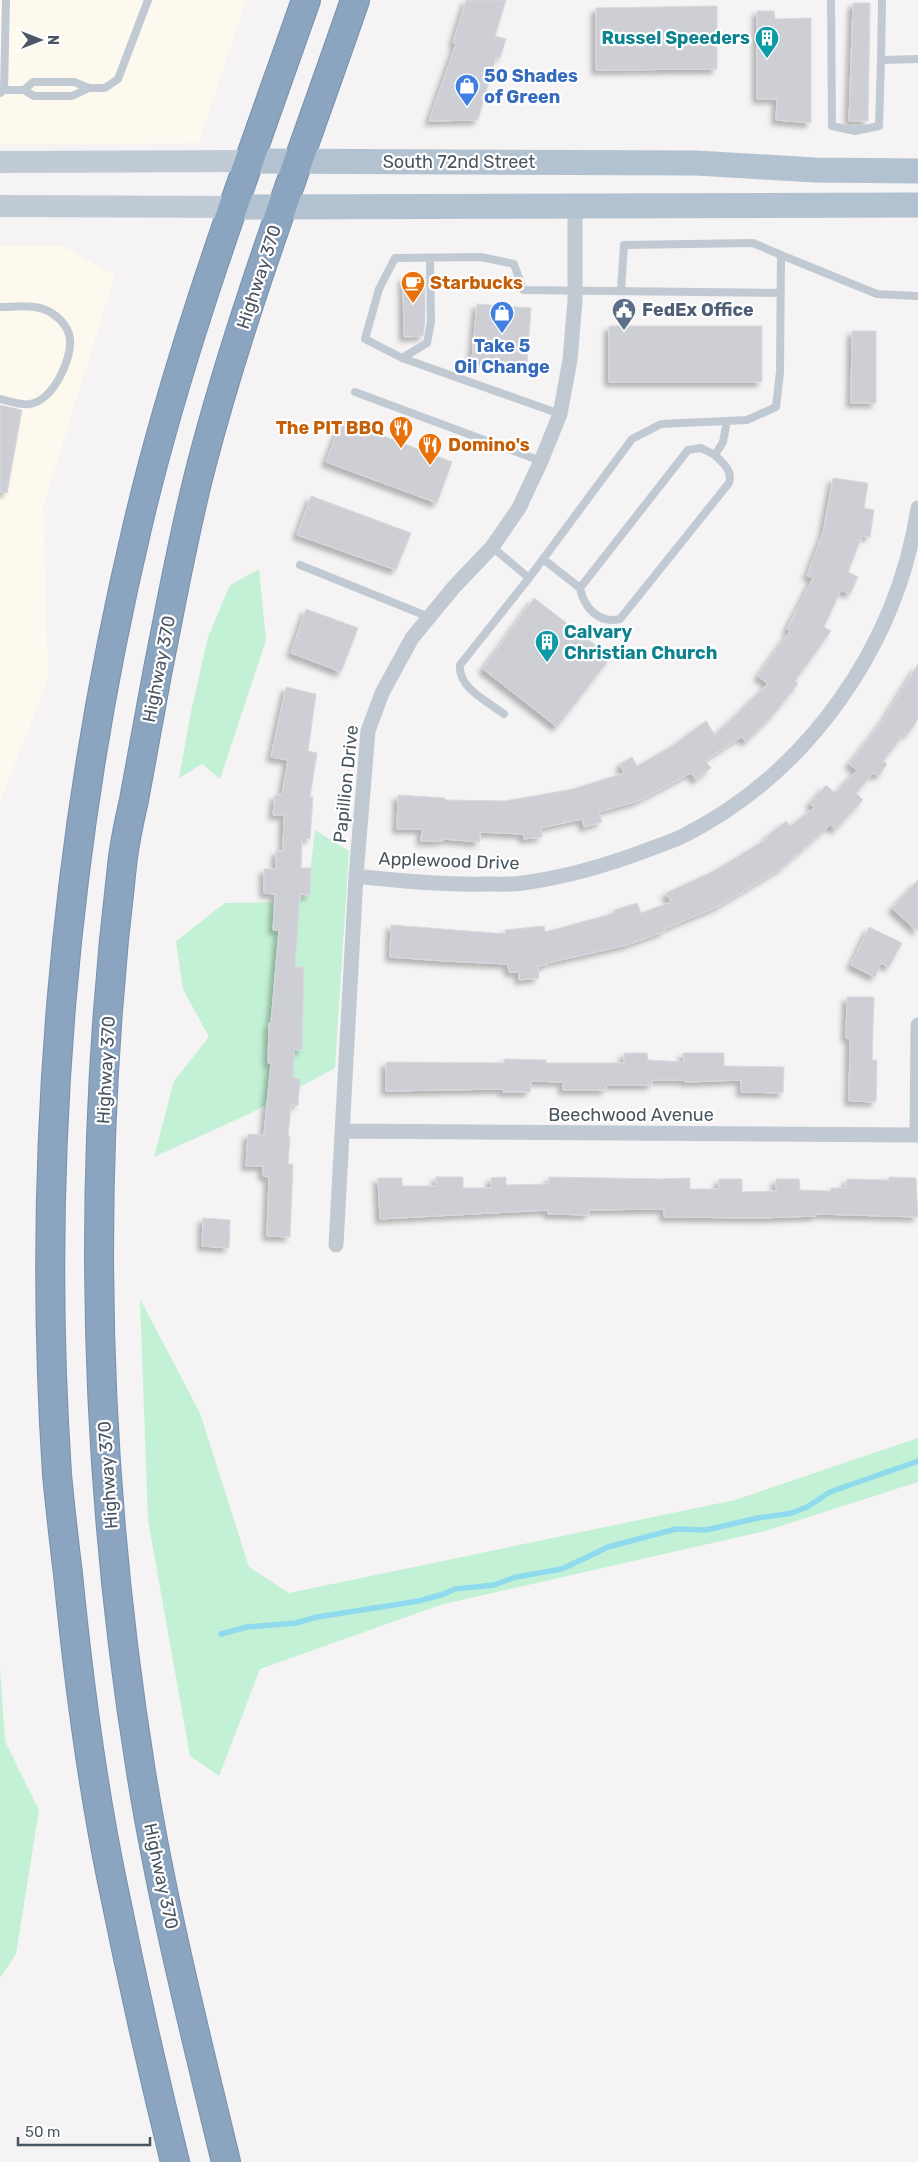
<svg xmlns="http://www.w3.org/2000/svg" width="918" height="2162" font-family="Rubik,sans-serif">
  <defs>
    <filter id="shadow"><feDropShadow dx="-4.5" dy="4.5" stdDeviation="2.5" flood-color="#0004"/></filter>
  </defs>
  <rect width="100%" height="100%" fill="#f5f3f3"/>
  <path fill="#fdf9ef" d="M0,0H246L199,143L91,144H0Z
    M0,246H62L115,275L43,507L48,679L0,803Z"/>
  <path fill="#c3f1d5" d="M259,569L266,640L220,779L202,764L179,778L191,712L208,637L230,585Z
    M315,830L349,851L335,1068L251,1113L154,1157L174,1081L209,1037L183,989L176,941L225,903L275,902L307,897Z
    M140,1299L200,1413L249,1567L289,1593L735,1500L918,1438V1482L765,1531L440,1605L260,1669L219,1776L190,1756L148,1520Z
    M0,1667L5,1741L39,1810L16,1954L0,1978Z"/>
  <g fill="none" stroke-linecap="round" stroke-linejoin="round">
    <path stroke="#90daee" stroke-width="5.5" d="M221,1634L247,1627L296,1623L317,1617L419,1601L444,1594L455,1589L494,1585L516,1577L562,1569L608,1547L676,1529L706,1530L758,1518L792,1513L807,1507L830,1492L918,1461"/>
  </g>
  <path fill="#cdcfd5" stroke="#d7d9de" filter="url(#shadow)" d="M466,0H506L495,36L506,39L500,58L496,57L478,120L429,121L456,44L453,43Z
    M853,3H870L868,121H849Z
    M717,6V69L596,70V8Z
    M757,11H774L775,19L811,18V123L776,120L777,99H757Z
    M403,277H425V322L423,336L404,337Z
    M477,304L531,308L527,364L472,359Z
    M609,326H762V382H609Z
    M852,331H876V403H851Z
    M0,405L22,410L7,493L0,492Z
    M342,420L452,462L437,503L326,462Z
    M833,478L868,483L864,508L874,510L870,537L862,536L848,572L858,577L850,594L841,590L824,627L831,631L795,681L798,684L773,715L746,742L741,737L705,760L711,768L696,780L691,773L638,801L599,812L602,822L584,827L582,819L541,828L542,837L524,839L523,834L480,832V842L443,839V841H421L422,829H397L398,795L445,798V800L505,801L573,789L624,773L620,764L632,757L637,766L672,746L706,721L715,735L768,684L758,676L790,631L787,629L813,578L807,576L823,533Z
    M311,496L411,533L396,570L297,535Z
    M534,598L611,657L557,727L483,669Z
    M306,609L358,628L341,672L291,653Z
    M918,664V719L908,734L905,733L883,761L887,764L879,776L873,773L856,793L863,800L835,830L830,825L783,867L719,906L664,929L665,931L627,945L547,963V965L538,966L539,978L519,980V972H509L508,964L444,961L390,957L391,925L506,934L505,930L544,926L545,932L615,913L614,910L637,903L641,913L671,902L666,893L714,871L768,838L766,837L786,821L790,826L814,808L810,803L826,785L835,793L857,770L849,764L882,722Z
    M286,687L316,694L308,751L317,753L310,797H313L310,839L302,838L301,868H311L310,895L300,894L295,967H304L302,1050H294L293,1078L300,1079L298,1105H291L288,1136H290L288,1164H293L290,1237L267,1236L269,1177L263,1176V1166H246L248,1134L264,1135L271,1063H268L269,1023H271L279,930H273L275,894L264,893V869H276V851H283L284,815H273L275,795H282L288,760L271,757Z
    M918,880V932L892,908Z
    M869,927L902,943L889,967L881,963L875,977L851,965Z
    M847,997H874L872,1060H877L876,1102L849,1101L850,1038H846Z
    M624,1053H647L648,1060L684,1062L683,1053H724V1066L784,1067L783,1093L741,1092V1080L685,1082V1080H652V1085H606V1090H563V1082L531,1081L530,1092H503L504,1089L386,1091V1062L504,1063L505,1059L546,1060V1063H624Z
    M436,1177H463V1188H491V1178L506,1177V1185L549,1184V1177L661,1179L690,1178V1189H719V1179H742V1192L776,1191V1179H799L800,1190L831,1191V1188H846L847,1179L889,1180V1177L916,1178L918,1217L816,1214V1216L760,1218L664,1217V1209L589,1210V1215L548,1214V1210L380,1219L378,1178H402V1186H436Z
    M203,1218L230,1220L229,1248L202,1246Z"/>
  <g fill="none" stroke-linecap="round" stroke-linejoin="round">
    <defs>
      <path id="highway" d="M175,2162C152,2069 131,1975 112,1881C91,1779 78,1676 68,1574C64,1541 60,1507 57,1474C36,1158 64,836 137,528C179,348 245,174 306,0
        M226,2162C195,2033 162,1903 141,1772C93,1473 86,1167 122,866C124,844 129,822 134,800C142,757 150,713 158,669C172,600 184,531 202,463C243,306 302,154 355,0"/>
    </defs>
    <use href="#highway" stroke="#7690ad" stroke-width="30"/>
    <path stroke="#c1cad2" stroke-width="8" d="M831,0L832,126L855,131L879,126L881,60
      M882,0L881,60L918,59
      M4,90L6,0
      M24,90L33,82H74L89,88H105L118,79L148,0
      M0,93L4,90H24L34,96H72L89,88
      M621,291L624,245L753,243L781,255
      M0,307C17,307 38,303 53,314C61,319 69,329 70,339C72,360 53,400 30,404C22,406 9,401 0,399
      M402,358L427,343L431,322L430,258
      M355,392L541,461
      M560,414L402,358L365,339L379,289L395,258L481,257L514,264L523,290L781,293
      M492,547L529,578L632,439L661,424L747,420L776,407L780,372L781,255L877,294L918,296
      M543,559L580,588L688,450L701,448L715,455L723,442L727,421
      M300,565L429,617
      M580,588C584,608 599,624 620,619L729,483C733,470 723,464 715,455
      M504,714C487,701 458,688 460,665L529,578"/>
    <path stroke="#c1cad2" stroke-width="15" d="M356,876C399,881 442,885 485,884C497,884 510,885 523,883C567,877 608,865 650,849C662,844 674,841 685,835C810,771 897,645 918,508
      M343,1131L918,1135
      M917,1135L918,1025
      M336,1245L356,876L368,731L382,693L412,638L454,587L492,547L519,508L541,461L560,414L570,360L575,300V205"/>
    <path stroke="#c1cbd6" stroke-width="22" d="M0,162L250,161
      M0,206L234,207"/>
    <path stroke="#b3c2d1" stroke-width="25" d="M250,161L696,163L815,170L918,171
      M234,207L918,205"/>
    <use href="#highway" stroke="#8ba5c1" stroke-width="28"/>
  </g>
  <defs>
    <symbol id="building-pin" viewBox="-11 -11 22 30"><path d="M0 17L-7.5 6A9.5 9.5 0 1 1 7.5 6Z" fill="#0f9aa8" stroke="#fff"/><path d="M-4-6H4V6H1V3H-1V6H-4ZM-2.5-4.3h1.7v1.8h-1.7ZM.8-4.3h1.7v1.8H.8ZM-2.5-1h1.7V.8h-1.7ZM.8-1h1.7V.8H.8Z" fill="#fff"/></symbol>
    <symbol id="shop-pin" viewBox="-11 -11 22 30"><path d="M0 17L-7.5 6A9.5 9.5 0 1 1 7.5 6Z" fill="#3f7fe0" stroke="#fff"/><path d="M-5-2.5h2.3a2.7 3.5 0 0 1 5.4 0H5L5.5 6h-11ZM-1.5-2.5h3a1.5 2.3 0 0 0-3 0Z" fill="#fff"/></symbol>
    <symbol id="cafe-pin" viewBox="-11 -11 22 30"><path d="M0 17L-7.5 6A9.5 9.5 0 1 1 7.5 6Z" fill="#e8710a" stroke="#fff"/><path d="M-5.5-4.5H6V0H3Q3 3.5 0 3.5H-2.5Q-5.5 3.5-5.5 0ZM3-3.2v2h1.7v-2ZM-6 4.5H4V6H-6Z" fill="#fff"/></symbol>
    <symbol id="civic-pin" viewBox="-11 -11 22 30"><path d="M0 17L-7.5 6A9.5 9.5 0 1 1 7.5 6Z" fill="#5c6f8a" stroke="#fff"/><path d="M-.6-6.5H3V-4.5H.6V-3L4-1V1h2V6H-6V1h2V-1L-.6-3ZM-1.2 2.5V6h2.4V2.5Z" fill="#fff"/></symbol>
    <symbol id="restaurant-pin" viewBox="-11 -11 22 30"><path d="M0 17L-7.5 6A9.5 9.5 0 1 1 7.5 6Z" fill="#e8710a" stroke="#fff"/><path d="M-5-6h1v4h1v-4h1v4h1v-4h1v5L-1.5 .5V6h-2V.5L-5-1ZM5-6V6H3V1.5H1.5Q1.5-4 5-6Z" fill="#fff"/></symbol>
  </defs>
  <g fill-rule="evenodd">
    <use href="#building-pin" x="753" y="24" width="28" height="38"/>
    <use href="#shop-pin" x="453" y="72" width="28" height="38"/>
    <use href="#cafe-pin" x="399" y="269" width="28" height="38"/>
    <use href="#civic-pin" x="610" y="296" width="28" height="38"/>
    <use href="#shop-pin" x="488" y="299" width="28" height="38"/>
    <use href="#restaurant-pin" x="387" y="414" width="28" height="38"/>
    <use href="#restaurant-pin" x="416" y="431" width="28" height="38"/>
    <use href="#building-pin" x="533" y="628" width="28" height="38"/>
  </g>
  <g text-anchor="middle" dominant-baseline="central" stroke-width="4.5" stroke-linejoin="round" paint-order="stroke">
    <g font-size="18" font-weight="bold" fill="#0d838f" stroke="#fff" text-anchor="end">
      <text x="750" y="38">Russel Speeders</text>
      <text x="564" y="632" text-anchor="start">Calvary<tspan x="564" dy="21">Christian Church</tspan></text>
    </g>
    <g font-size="18" font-weight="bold" fill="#366cbe" stroke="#fff" text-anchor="start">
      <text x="484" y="76">50 Shades<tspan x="484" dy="21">of Green</tspan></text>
      <text x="502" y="346" text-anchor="middle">Take 5<tspan x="502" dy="21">Oil Change</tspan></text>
    </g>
    <g font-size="18" fill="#4a5661" stroke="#fff">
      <text x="459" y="162">South 72nd Street</text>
      <text transform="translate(259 277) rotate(-72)">Highway 370</text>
      <text transform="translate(159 669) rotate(-79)">Highway 370</text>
      <text transform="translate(346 784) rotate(-84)">Papillion Drive</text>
      <text transform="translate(449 861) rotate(2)">Applewood Drive</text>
      <text transform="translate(106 1070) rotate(-87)">Highway 370</text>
      <text x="631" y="1115">Beechwood Avenue</text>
      <text transform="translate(108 1475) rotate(-94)">Highway 370</text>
      <text transform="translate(161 1876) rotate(78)">Highway 370</text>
    </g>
    <g font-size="18" font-weight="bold" fill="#c56008" stroke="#fff" text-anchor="start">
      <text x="430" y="283">Starbucks</text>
      <text x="384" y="428" text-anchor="end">The PIT BBQ</text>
      <text x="448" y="445">Domino's</text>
    </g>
    <g font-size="18" font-weight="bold" fill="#4e5e75" stroke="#fff" text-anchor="start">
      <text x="642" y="310">FedEx Office</text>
    </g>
  </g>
  <g transform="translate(40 40) rotate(90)" stroke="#ffffff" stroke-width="4" paint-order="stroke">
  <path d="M0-4L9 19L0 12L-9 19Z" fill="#4a5661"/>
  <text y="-8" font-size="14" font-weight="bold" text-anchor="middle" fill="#4a5661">N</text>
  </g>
  <path d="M18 2137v8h132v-8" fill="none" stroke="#4a5661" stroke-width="2.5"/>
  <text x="25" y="2137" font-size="15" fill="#4a5661" stroke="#ffffff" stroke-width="4" paint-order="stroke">50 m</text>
</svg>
